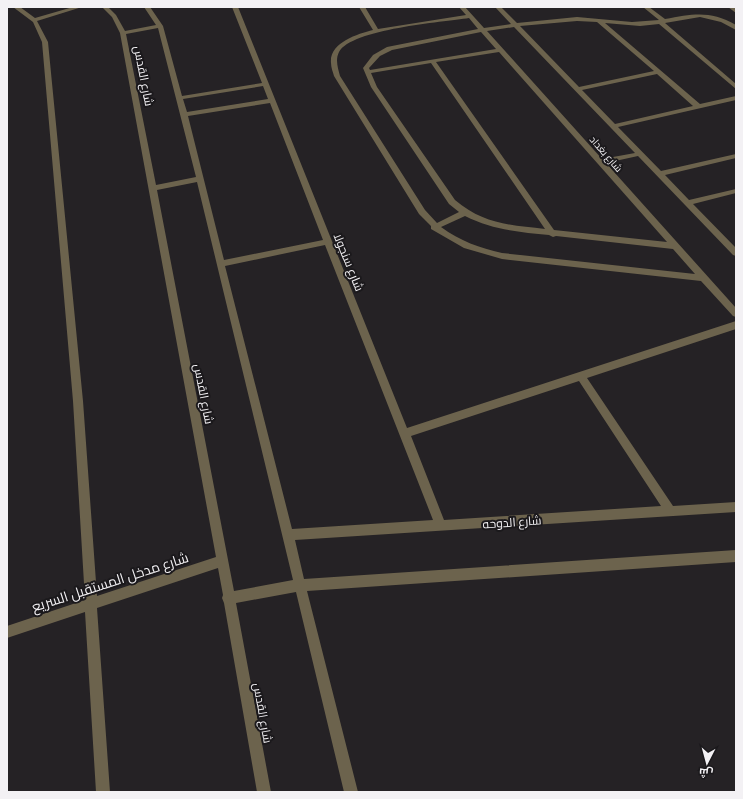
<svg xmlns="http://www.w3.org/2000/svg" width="743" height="799" font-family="Cabin,Cairo,sans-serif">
  <rect width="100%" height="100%" fill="#252225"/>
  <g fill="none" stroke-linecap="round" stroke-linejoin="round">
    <path fill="#6c634d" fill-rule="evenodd" d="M13,7H20L35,18L73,7H82L37,21L48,42L83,401L97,596L216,557L120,33L112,17L102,7H108L116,15L125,31L156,25L144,7H150L163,26L182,96L262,83L232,7H238L407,428L736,321V329L587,378L673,506L736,502V512L295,540L304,579L736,550V562L307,591L358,792H344L296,592L236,603L271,792H257L224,603L222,598L223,595L218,568L97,608L110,792H96L85,612L7,638V626L85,600L73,401L42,42L33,22ZM158,28L196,177L156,185L126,34ZM263,86L268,99L187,112L183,99ZM270,103L323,240L224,260L188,116ZM197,182L293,580L234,591L157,190ZM325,245L433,520L292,529L225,266ZM579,381L661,506L444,520L411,436Z
      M359,7H365L378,29L466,15L459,7H465L484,28L511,24L495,7H501L517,23L577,17L632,22L659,20L643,7H649L665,19C693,14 710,10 736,25V30L721,22L700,17L665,23L736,84V89L659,24L640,26L605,23L700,104L736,96V100L618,127L661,171L736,154V158L665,175L689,200L736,189V193L693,204L736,248V256L733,255L638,156L606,163L736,308V317L733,316L701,281L502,259L464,248L431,229V226L419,214L334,76C333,72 331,68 331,63C329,43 357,34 373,30ZM469,18L478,29L387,47L373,55L363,68L371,87L449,204L459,212L437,223L425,210L340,76C338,68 335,60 339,52C352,29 442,22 469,18ZM577,21L597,22L654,71L579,87L520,26ZM514,27L635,153L602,159L487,31ZM481,32L496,49L370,70L369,68L380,56L392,50ZM499,52L667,242L554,230L436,62ZM431,63L545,229C510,225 483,224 455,200L377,87L371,73ZM657,74L693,106L615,124L582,90ZM465,216C493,230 519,232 549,235L553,237L556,236L673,249L695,274L502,253C480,248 460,241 441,227Z
      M728,7H735L736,13Z"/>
  </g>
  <g text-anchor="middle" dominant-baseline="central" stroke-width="4" stroke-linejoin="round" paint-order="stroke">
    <g font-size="10" fill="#f3f1f4" stroke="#1b191c">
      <text transform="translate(606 154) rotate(49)">شارع بغداد</text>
    </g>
    <g font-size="12" fill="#f3f1f4" stroke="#1b191c">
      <text transform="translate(144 76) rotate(79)">شارع القدس</text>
      <text transform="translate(349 262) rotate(68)">شارع سنجولا</text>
      <text transform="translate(204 394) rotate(79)">شارع القدس</text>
      <text transform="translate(512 522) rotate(-4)">شارع الدوحه</text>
      <text transform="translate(263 713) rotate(80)">شارع القدس</text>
    </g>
    <g font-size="14" fill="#f3f1f4" stroke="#1b191c">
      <text transform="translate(110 582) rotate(-18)">شارع مدخل المستقبل السريع</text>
    </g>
  </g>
  <rect width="743" height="799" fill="none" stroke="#f3f1f4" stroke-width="16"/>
  <g transform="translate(707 763) rotate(186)" stroke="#1b191c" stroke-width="3" paint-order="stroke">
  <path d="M0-3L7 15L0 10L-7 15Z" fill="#f3f1f4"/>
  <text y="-6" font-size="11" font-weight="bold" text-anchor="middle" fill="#f3f1f4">ش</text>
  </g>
</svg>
